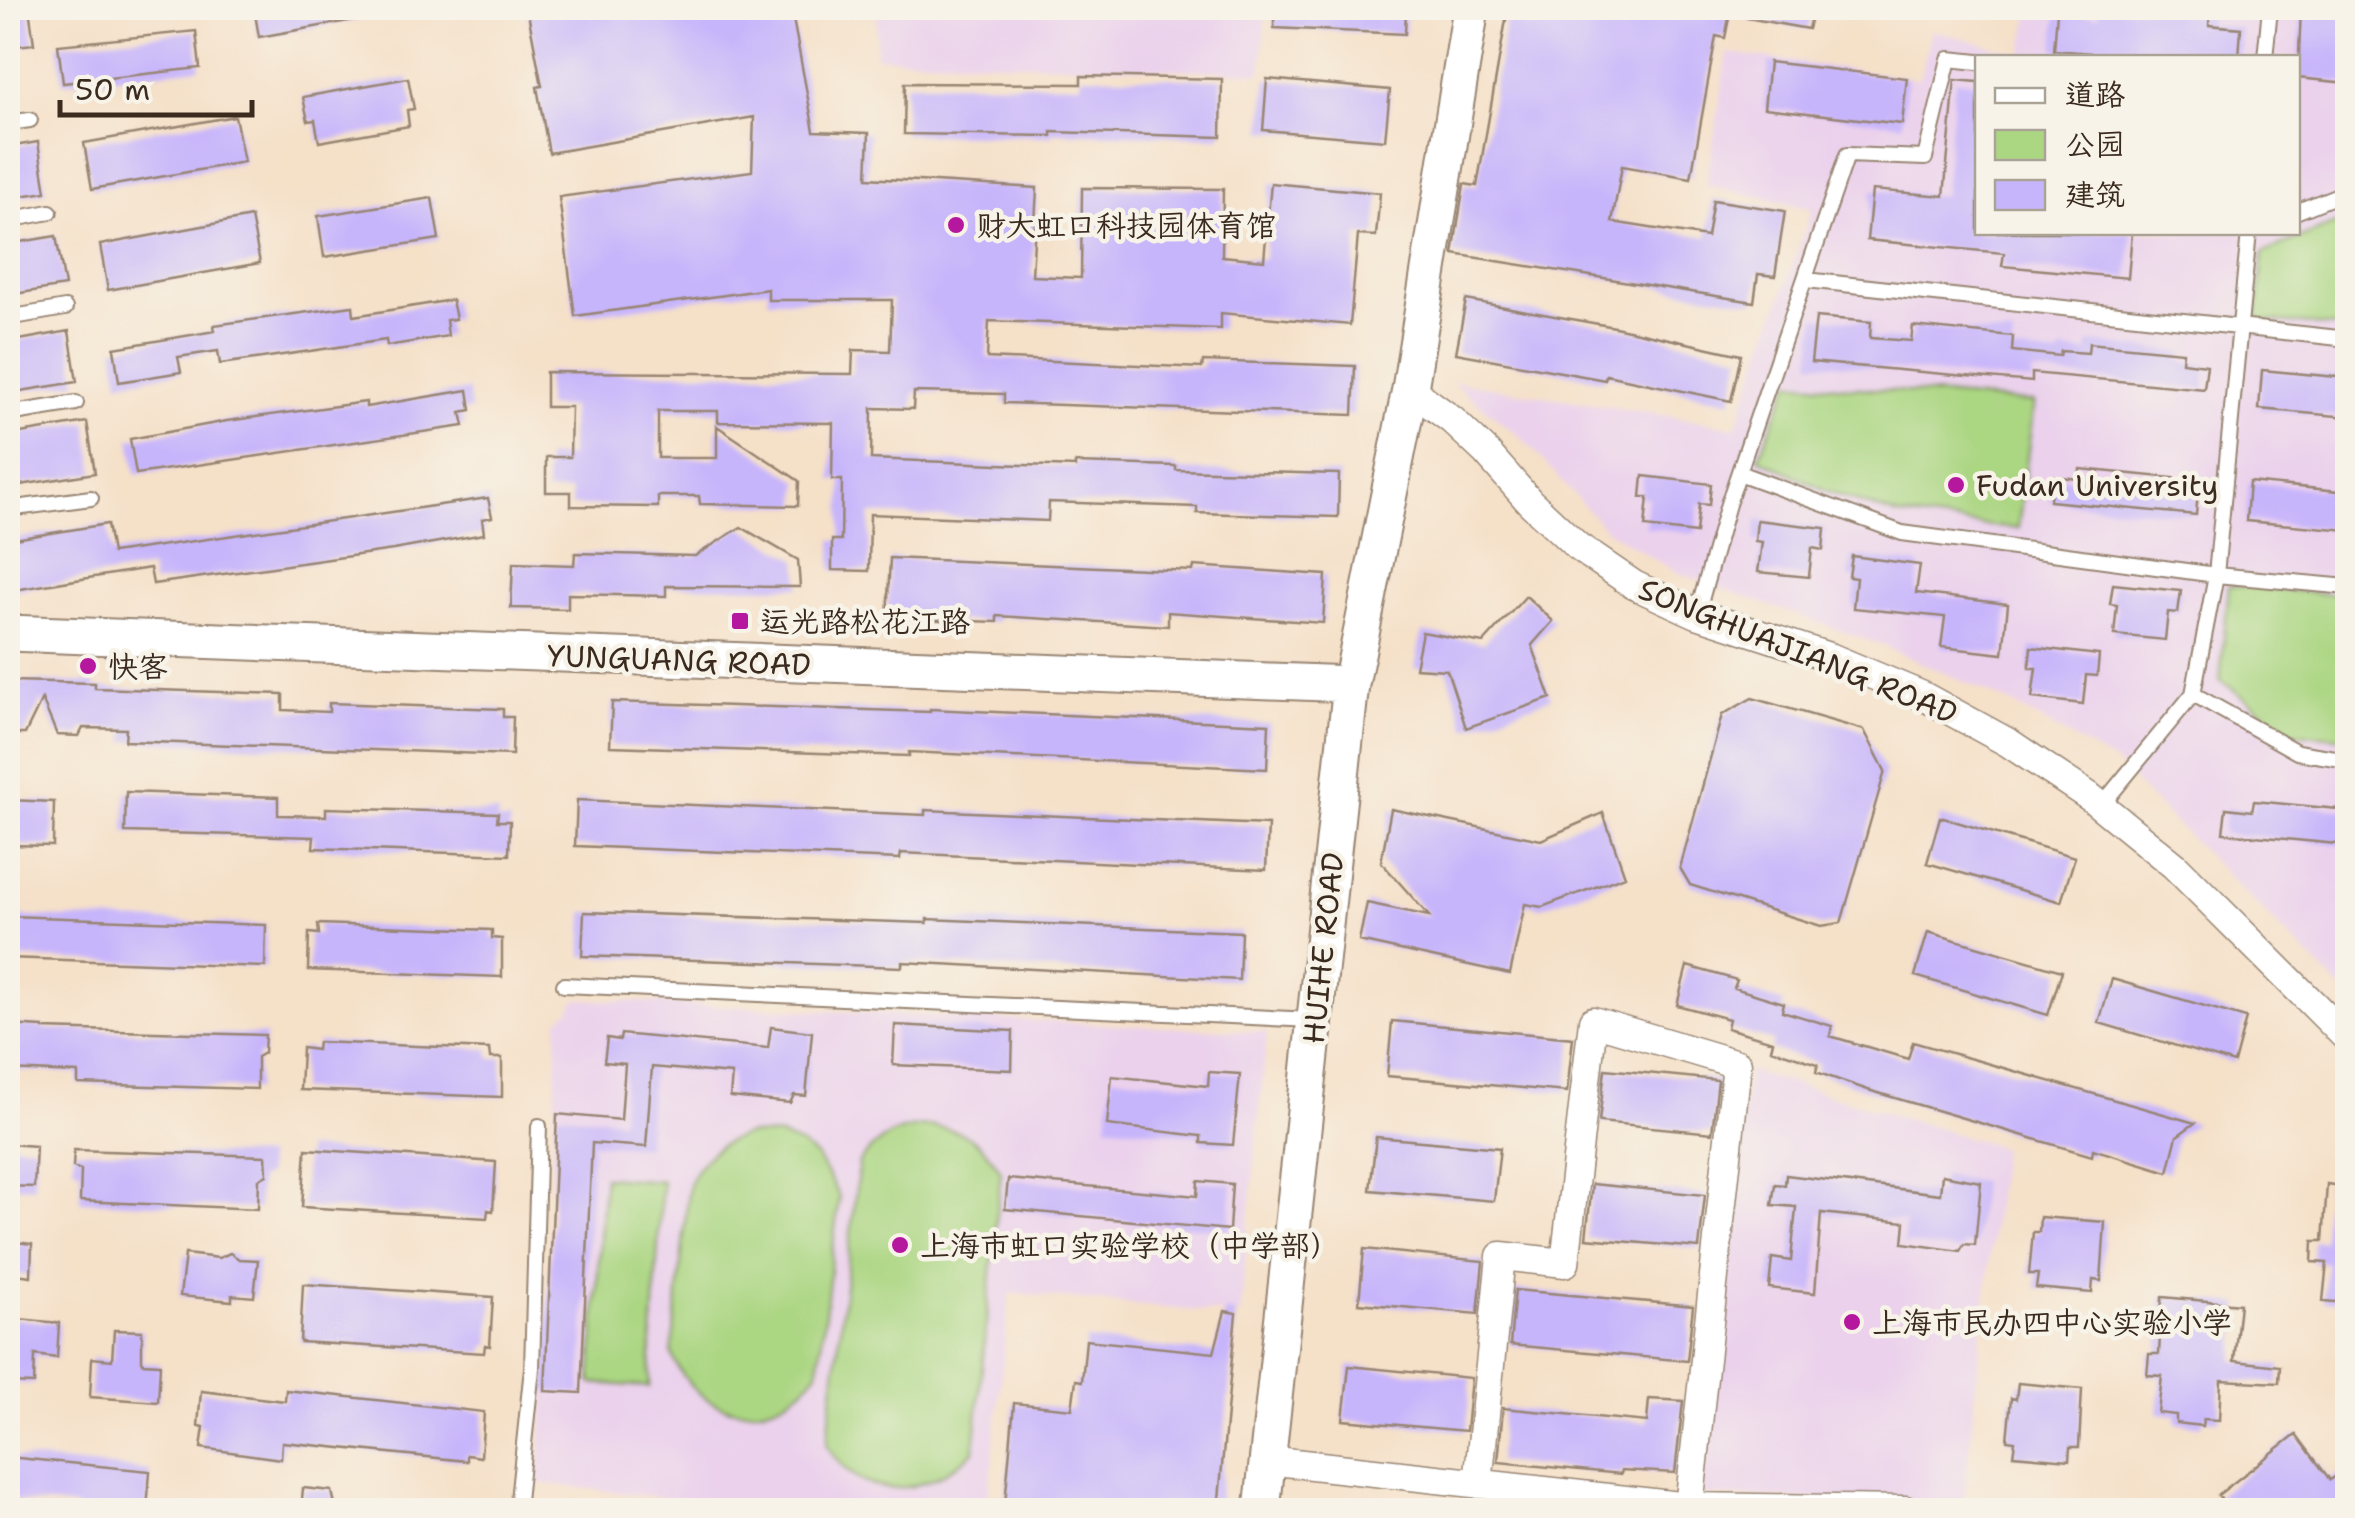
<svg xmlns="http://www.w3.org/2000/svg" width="2355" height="1518" font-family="'Shantell Sans','LXGW WenKai TC',sans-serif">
  <rect width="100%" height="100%" fill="#f7f3e8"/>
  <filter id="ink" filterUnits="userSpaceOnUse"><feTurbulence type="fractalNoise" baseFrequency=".01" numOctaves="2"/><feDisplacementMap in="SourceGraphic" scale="20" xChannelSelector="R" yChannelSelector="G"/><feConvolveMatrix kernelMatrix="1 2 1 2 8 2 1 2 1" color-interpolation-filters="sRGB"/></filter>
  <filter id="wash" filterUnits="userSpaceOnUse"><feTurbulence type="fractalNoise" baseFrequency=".0048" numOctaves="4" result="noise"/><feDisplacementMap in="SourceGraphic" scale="40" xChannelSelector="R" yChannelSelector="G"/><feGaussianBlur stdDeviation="2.25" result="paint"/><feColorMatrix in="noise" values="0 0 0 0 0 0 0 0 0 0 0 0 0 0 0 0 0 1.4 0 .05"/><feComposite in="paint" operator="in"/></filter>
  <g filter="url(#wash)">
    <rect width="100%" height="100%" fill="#f5e0c8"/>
    <path fill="#ebd1ec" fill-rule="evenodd" d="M877,8H1266L1261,73L876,57Z
      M2031,8H2347V995L2114,762L2011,703L1884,646L1678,573L1606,530L1524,440L1451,381L1736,427L1812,209L1706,185L1728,53L1919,79L1932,30L2022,54ZM1978,58H2298V232H1978Z
      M576,999L1267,1032L1240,1315L1010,1293L987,1510H774L538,1483L545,1391L558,1020L569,1011Z
      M1748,1070L2001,1148L1964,1501L1914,1505L1702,1495Z"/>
    <path fill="#abd682" stroke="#738050" stroke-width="2.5" d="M2347,219V328L2257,320L2263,253Z
      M1790,382L2034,403L2018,529L1898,516L1827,491L1758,458Z
      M2229,585L2347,596V738L2294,733L2220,680Z
      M929,1126C964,1129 982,1141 1001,1171L974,1451C926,1494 864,1509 827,1445L859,1162C879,1138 897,1127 929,1126Z
      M749,1134L780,1136L800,1144L817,1157L839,1196L818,1372C774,1429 699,1423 672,1354L689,1184C702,1156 719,1142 749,1134Z
      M604,1177L662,1181L649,1387L591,1383Z"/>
    <g id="blocks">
      <path fill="#c7b5fb" d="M8,8H29L34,44L8,47Z
        M254,8H364L365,18L259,37Z
        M527,8H791L814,131L869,133L867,178L1037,188L1032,276L1081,278L1082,188L1223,189L1222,256L1264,260L1271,183L1380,193L1376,236L1358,235L1350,325L1221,313V329L989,321L987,358L1202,368L1203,361L1355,366L1353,415L1004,403V394L914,392L913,409L872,408L871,459L1075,467V463L1176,466V470L1339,474L1338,517L1197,513V507L1049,502L1048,521L870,514L869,571L832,570V540H841L842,480H832L833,423L718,422V411H658V458H717V426L799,481L798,506L700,504L699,496H658V507L571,506V492H546V457H570L571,407H546V372L852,374L853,350L890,351L892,300H768V289L575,316L559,197L752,171L754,117L549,153L537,87L542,86Z
        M1274,8H1406L1405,34L1274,28Z
        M1508,8H1731L1725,38L1716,36L1691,178L1622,166L1612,222L1707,237L1713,200L1785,211L1775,276L1758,274L1754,302L1453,254L1464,184L1477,186Z
        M1748,8H1813L1808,29L1747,18Z
        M2098,8L2210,9L2209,25L2241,28L2239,58H2090V53L2054,50L2057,12L2098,16Z
        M2301,8H2348V83L2298,78Z
        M196,31L200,68L63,83L58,45Z
        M1769,62L1907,78L1902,124L1764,108Z
        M1081,76L1222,79L1221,137L1052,132V136L904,134L905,83L1081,84Z
        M408,78L414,109L407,110L409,126L319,142L315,120L308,121L303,97Z
        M1267,79L1390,90L1385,140L1263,130Z
        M1955,80L1978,82V232H2132L2128,278L2002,266L2004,253L1867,240L1872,190L1944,196Z
        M235,116L244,162L92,189L84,143Z
        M38,142L46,192L8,198V147Z
        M432,198L439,239L324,257L318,216Z
        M251,217L260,263L108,290L100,245Z
        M56,236L65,286L8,295V244Z
        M452,300L456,319L446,320L448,336L387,346L386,340L220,364L218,351L178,357L181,372L119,382L114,348L215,331L214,325L353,306L354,316Z
        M1466,300L1615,327L1741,355L1731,401L1606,375L1605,380L1456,353Z
        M1816,317L1871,322L1870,338L1911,341L1913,326L2013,336L2012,351L2060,356L2061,351L2088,353L2089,343L2183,352L2182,362L2207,365L2204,389L2032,373V382L1811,362Z
        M69,331L77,382L8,393V342Z
        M2262,370L2348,378V417L2259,409Z
        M468,390L471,410L461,412L464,426L136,474L130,439L227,421L366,402V407Z
        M87,422L95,473L8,487V435Z
        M2080,469L2174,478L2173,488L2198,490L2196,515L2050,501L2052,476L2079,479Z
        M1643,476L1711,484L1709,505L1699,504L1696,533L1645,527L1648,497H1641Z
        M2249,482L2348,492V530L2246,521Z
        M488,498L492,517L482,519L484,534L393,550L153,584L150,568L8,591V540L107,524L112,553Z
        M1757,520L1825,528L1823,550L1812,548L1809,577L1758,572L1762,542L1755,541Z
        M741,527L798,560L800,587L666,586V596L568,594V609L511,608L513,563L574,565L575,553L695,556Z
        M1852,556L1920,565L1916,593L2008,604L2003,654L1941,647L1945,617L1853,608L1856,578L1849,577Z
        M890,558L1193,571L1194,566L1326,575L1323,623L1168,612V626L997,616V622L887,618Z
        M2113,584L2181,591L2178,613L2168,612L2165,640L2114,635L2117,605L2110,604Z
        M1526,596L1553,621L1532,645L1551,698L1466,728L1447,670L1415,668L1422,632L1483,643Z
        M2031,647L2099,655L2097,676L2086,675L2083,704L2032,698L2036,668H2029Z
        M8,681L95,683V688L283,694V710L329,712V703L503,709V717H513L512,755L125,741L126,729L83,728L79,736L57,735L42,699L25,734H8Z
        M1752,698L1864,730L1885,771L1841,923L1821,926L1690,885L1680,868L1722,715Z
        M612,702L930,712V709L1269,724L1267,769L909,752V756L610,746Z
        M126,792L278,797V815L326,816V808L498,813L497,821H510L509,855L313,848L314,837L125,832Z
        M8,800L54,802L53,846L8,845Z
        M577,800L925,815V810L1268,825L1266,870L901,853L900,859L575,846Z
        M2254,801L2348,810V845L2223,833L2226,808L2252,811Z
        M1391,809L1541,840L1603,813L1625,876L1542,907L1525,904L1510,974L1359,941L1367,903L1429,916L1381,862Z
        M1940,817L2075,857L2061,902L1927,863Z
        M584,912L927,923V919L1241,932L1239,980L902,962V967L582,956Z
        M8,916L266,925L265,967L8,958Z
        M318,924L492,930V938L502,939V977L308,970L309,933L319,934Z
        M1928,932L2062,971L2048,1015L1915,976Z
        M1687,966L1737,980L1734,988L1784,1003L1782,1011L1832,1026L1830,1036L1908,1059L1913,1042L2195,1123L2177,1136L2168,1172L2093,1149L2092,1156L1868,1090L1816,1072L1818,1064L1771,1049L1773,1041L1727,1028L1729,1019L1677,1005Z
        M2112,979L2246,1018L2234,1063L2099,1023Z
        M1392,1021L1573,1038L1567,1092L1387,1076Z
        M8,1025L43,1027V1029L265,1035L264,1053L257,1057V1089L78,1084V1073L8,1070Z
        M895,1025L1013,1031L1012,1070L893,1065Z
        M771,1027L812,1032L806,1096L794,1095L790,1103L730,1097L732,1074L652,1067L646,1147L592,1143L581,1393L545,1391L557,1114L621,1120L625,1064L604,1062L607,1038L620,1040L621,1034L768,1048Z
        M318,1042L489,1049L490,1058H502V1097L300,1090L302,1048L317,1050Z
        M1605,1069L1718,1080L1712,1133L1599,1122Z
        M1209,1072L1240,1074L1233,1145L1201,1143V1136L1107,1125L1112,1076L1208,1086Z
        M1376,1137L1500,1148L1494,1201L1370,1190Z
        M8,1144L36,1146L34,1187L8,1186Z
        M306,1149L496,1162L493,1211L488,1210L487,1218L302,1207Z
        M74,1150L266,1156L267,1175L259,1179L258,1209L80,1201L81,1170L73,1167Z
        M1786,1175L1940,1194L1942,1175L1981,1182L1975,1245L1964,1244L1960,1251L1903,1243L1905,1222L1821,1213L1815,1293L1769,1288L1772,1258L1791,1261L1796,1207L1772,1205L1775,1184L1785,1185Z
        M1008,1179L1197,1196L1198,1181L1232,1184L1229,1230L1005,1209Z
        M1592,1184L1705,1195L1699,1248L1586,1238Z
        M2327,1184L2348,1187V1303L2323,1301L2327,1263L2312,1262L2313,1241H2323Z
        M2040,1217L2105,1222L2101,1281L2093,1280L2092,1293L2036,1288L2038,1274H2029L2033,1232H2039Z
        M8,1241L32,1244L31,1276L8,1273Z
        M1364,1249L1483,1261L1478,1314L1359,1303Z
        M230,1253L239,1259L258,1260L254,1297L232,1295V1301L180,1296L185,1254L219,1258Z
        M303,1284L493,1297L490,1346L485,1345L484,1353L300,1342Z
        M1515,1290L1693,1306L1687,1361L1510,1345Z
        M2162,1297L2240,1304L2234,1361L2280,1366L2279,1383L2221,1380L2219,1420L2203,1419L2202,1426L2176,1423V1415L2158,1413L2162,1376L2147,1375L2149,1354H2159Z
        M1225,1311L1236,1313L1218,1510H1069L1005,1504L1014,1403L1072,1409L1076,1380L1082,1381L1086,1340L1214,1353Z
        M8,1318L59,1323L57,1358L35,1355L34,1384L11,1383L12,1353H8Z
        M114,1330L142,1331V1363L160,1364L158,1402L90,1397L92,1358L112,1360Z
        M1349,1366L1471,1378L1466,1431L1343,1420Z
        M2018,1383L2082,1389L2079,1447H2070L2069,1460L2013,1455L2015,1441L2007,1440L2011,1398L2016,1399Z
        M286,1390L484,1412L481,1457L467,1455V1461L282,1442L281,1459L201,1448L204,1427L198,1426L201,1391L285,1401Z
        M1649,1399L1683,1401L1675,1473L1622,1470L1621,1474L1498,1462L1503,1408L1647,1422Z
        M2296,1434L2330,1480L2348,1468V1510H2230L2218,1495Z
        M8,1457L150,1471L147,1510H80L77,1507L8,1500Z
        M303,1488L332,1491L336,1510H301Z"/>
    </g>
  </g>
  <g filter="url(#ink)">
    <use href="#blocks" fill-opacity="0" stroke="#988573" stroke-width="2.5"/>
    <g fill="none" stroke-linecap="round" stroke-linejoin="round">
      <defs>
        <path id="service" d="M2265,58L2270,8
          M8,123L30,120
          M2298,211L2348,191
          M8,220L50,212
          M1806,280L2348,339
          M8,318L65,308
          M8,414L76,403
          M1739,473L1902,533L2216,575L2348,587
          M8,509L91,498
          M1697,614L1728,504L1847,155L1925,158L1949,59L1978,62
          M2193,694L2297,752L2348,760
          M2101,806L2193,694L2216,575L2249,232
          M564,985L1313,1020
          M517,1510L532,1368L539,1126"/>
        <path id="minor" d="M1410,389L1452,420L1486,452L1530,502L1577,546L1634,585L1697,614L1832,658L1923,696L2009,743L2090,797L2175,866L2348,1039
          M1267,1460L1689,1507V1510
          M1478,1484L1501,1256L1565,1263L1593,1021L1737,1064L1689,1507L1905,1510"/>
        <path id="tertiary" d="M8,633L1351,684
          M1262,1510L1351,684L1410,389L1471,8"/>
      </defs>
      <use href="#service" stroke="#988573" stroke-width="18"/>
      <use href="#minor" stroke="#988573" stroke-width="31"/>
      <use href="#tertiary" stroke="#988573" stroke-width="39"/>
      <use href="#service" stroke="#fff" stroke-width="14"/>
      <use href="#minor" stroke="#fff" stroke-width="28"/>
      <use href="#tertiary" stroke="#fff" stroke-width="35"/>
    </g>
  </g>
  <g fill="#b5179e" stroke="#f7f3e8" stroke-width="4">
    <circle cx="956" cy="225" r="10"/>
    <circle cx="1956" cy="485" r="10"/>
    <rect x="730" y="611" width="20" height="20" rx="5"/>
    <circle cx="88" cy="666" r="10"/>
    <circle cx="900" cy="1245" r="10"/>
    <circle cx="1852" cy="1322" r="10"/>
  </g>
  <g text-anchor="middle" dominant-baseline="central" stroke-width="9" stroke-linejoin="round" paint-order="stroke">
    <g font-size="30" fill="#3b2a1e" stroke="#f7f3e8" text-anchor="start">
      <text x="976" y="225">财大虹口科技园体育馆</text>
      <text x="1976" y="485">Fudan University</text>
      <text x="760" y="621">运光路松花江路</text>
      <text x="108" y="666">快客</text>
      <text x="920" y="1245">上海市虹口实验学校（中学部）</text>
      <text x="1872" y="1322">上海市民办四中心实验小学</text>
    </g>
    <g font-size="30" fill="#3b2a1e" stroke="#f7f3e8">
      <text transform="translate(1798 651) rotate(22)">SONGHUAJIANG ROAD</text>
      <text transform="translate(679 660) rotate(2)">YUNGUANG ROAD</text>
      <text transform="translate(1323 948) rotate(-84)">HUIHE ROAD</text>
    </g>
  </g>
  <rect width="2355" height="1518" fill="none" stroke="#f7f3e8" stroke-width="40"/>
  <rect x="1975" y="55" width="325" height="180" fill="#f7f3e8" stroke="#aca397" stroke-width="2.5"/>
  <rect x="1995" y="88" width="50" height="15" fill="#ffffff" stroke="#aca397" stroke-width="2.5"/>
  <text x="2065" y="105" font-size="30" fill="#3b2a1e">道路</text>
  <rect x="1995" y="130" width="50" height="30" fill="#abd682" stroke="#aca397" stroke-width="2.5"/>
  <text x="2065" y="155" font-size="30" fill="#3b2a1e">公园</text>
  <rect x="1995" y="180" width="50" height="30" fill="#c7b5fb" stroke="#aca397" stroke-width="2.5"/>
  <text x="2065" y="205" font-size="30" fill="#3b2a1e">建筑</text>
  <path d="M60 100v15h192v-15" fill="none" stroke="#3b2a1e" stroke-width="5"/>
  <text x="75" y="100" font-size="30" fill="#3b2a1e" stroke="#f7f3e8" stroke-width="8" paint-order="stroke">50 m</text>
</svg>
